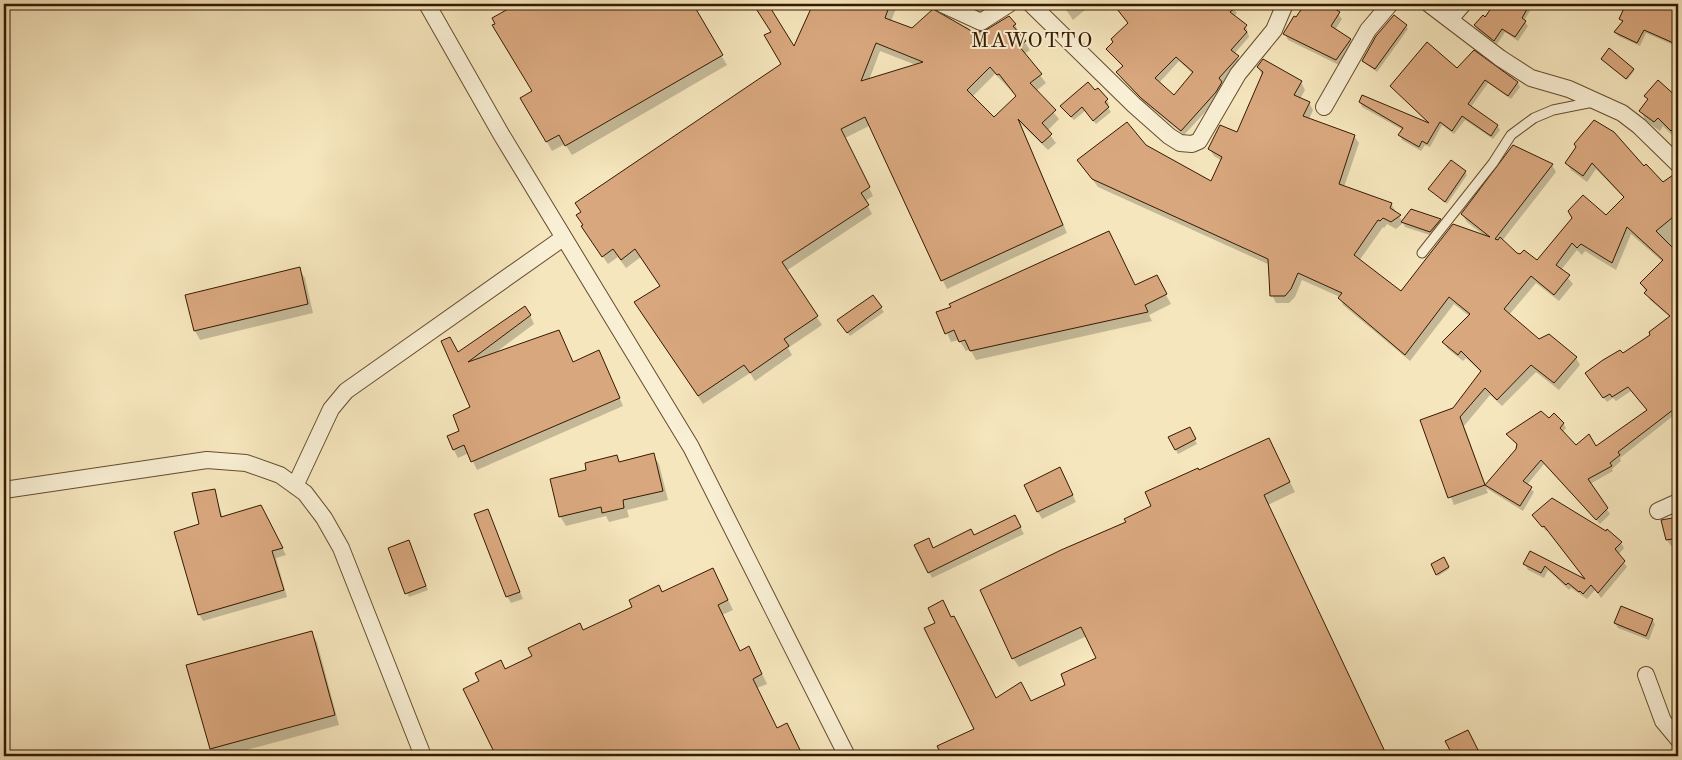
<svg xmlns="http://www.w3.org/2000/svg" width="1682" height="760" font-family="'Old Standard TT',serif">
  <rect width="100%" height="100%" fill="#f6e6bd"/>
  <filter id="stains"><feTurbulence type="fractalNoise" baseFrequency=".004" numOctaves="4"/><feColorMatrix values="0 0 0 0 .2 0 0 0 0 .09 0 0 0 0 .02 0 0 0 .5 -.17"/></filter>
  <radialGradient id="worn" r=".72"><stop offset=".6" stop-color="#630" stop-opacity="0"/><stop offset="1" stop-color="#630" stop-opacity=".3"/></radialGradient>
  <path fill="#0003" fill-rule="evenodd" d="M520,4H691L727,65L572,155L565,144L552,151L522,98L534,92L493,19Z
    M757,4H766L794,49L814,4H898L891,21L912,30L934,11L968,28L1012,66L997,37L1015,24L1019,34L1030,50L1024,54L1046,83L1036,91L1059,119L1047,131L1056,143L1048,150L1020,123L1067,233L947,289L869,126L845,138L873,196L865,201L872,214L786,271L822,325L788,348L792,355L755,381L750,373L703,404L640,310L661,287L641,257L626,268L618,257L608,264L588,235L782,64L772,32L755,5ZM880,51L916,65L869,80ZM995,74L1017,97L994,119L972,97Z
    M974,4H995L983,18Z
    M1062,4H1092L1073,20Z
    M1107,4H1169L1174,10L1182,4H1230L1237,13L1234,16L1246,26L1249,37L1234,54L1241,62L1221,84L1224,88L1219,97L1184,135L1145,103L1121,78L1118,73L1123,67L1107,49L1129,24L1116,7L1112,10ZM1179,61L1193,74L1174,97L1159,83Z
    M1306,4H1339L1335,10L1342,19L1335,30L1350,40L1354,46L1339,65L1288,40L1285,34Z
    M1444,4H1456L1451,9Z
    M1495,4H1534L1524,21L1528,26L1518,41L1505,32L1497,44L1478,30L1475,26L1485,19Z
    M1628,4H1678V47L1646,33L1640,46L1618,36L1615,32L1623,23L1621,19Z
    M1406,26L1408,29L1377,72L1366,64L1364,61Z
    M1604,61L1633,69L1634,71L1627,80Z
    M1258,67L1301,82L1305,90L1300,99L1309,103L1313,110L1309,119L1354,136L1359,143L1344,187L1391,204L1403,222L1440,220L1442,225L1433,236L1405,227L1403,223L1396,229L1387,224L1384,228L1383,227L1359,261L1401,293L1485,236L1467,222L1462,214L1552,165L1556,172L1502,241L1517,254L1537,261L1606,216L1625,199L1596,169L1587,182L1571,170L1566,163L1577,148L1644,167L1663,183L1673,177L1678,185V324L1650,300L1641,283L1663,262L1631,234L1616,270L1585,251L1582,255L1577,250L1561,270L1573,284L1559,301L1536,283L1509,315L1539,341L1576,358L1580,365L1559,390L1536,372L1502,406L1490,395L1464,426L1486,486L1517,449L1518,446L1507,434L1549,420L1563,423L1566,428L1563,432L1576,447L1596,448L1648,411L1631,391L1616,401L1613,398L1607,402L1589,378L1623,355L1654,352L1678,337V412L1620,458L1621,461L1612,469L1613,471L1590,484L1610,514L1600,524L1544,464L1527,485L1534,492L1523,511L1486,488L1488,493L1454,505L1421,421L1454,409L1482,373L1466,358L1463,361L1448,349L1443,342L1469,316L1454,304L1410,361L1343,305L1340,297L1302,280L1295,297L1289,303H1276L1272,295L1270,265L1098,187L1078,160L1145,146L1212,183L1222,161L1214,156L1209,149L1238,133L1262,75Z
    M1457,69L1518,83L1520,87L1511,99L1488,83L1471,107L1497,125L1500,130L1493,139L1465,120L1454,134L1442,125L1430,147L1425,145L1421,151L1402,140L1400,135L1403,130L1362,107L1360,102L1430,125L1391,86Z
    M1095,92L1107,100L1109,104L1107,106L1111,112L1096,124L1085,111L1074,120L1064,110Z
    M1678,92V139L1677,140L1663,126L1660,131L1646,121L1641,111L1648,100L1646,96L1674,95Z
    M1465,172L1467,175L1447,204L1430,189Z
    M299,269L305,278L313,313L200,340L195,331Z
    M1161,286L1171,304L1149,315L1152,321L976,360L970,349L966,351L959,340L951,342L938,313Z
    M873,297L884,312L850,336L841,324Z
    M530,315L534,324L495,353L573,363L603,360L623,406L477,470L469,453L458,458L454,450L472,408L457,354Z
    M1189,428L1197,444L1178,454L1170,438Z
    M1678,435V454L1673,437Z
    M1269,439L1295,492L1268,505L1387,756H943L939,747L976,729L996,699L1031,702L1067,686L1098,658L1087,636L1019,667L1013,658L1128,522L1153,507L1198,472Z
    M653,455L659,464L668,500L627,510L629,517L609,522L606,516L566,526L560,516L616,457L620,463Z
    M1064,476L1076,502L1042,519L1038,512Z
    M214,490L223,518L264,514L286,555L276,558L287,597L203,621L199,614Z
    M487,511L523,599L511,603L507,596Z
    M1678,515V545L1671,546L1667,540L1674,516Z
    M1537,520L1621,543L1624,548L1618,555L1627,567L1601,598L1595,590L1587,599L1571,588L1569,590L1548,570L1544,578L1528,570L1525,564L1531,553L1588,581L1548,530L1546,531Z
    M1018,523L1024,534L932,578L929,572L933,549Z
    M411,546L428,590L409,597L407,593Z
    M1444,559L1449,569L1438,576L1432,564Z
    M718,579L733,610L722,615L740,652L754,657L767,684L757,688L777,729L792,734L803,756H497L465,689L662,593Z
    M1652,620L1655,624L1649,640L1618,628L1615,623Z
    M311,632L317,642L339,725L224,756H215L211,749Z"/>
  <path fill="#d9a77e" stroke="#351a00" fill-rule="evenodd" d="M517,4H693L723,55L565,146L559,135L546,142L520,98L532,91L492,25L495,24L492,18Z
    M753,4H768L794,46L813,4H890L885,18L912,28L933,9L975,33L986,30L1009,16L1016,24L1013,26L1026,41L1019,46L1042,74L1030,83L1056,110L1042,123L1052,134L1042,143L1018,119L1063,225L941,281L865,117L841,129L870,187L861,193L869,205L782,262L818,316L784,339L789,346L750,373L744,365L698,396L634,302L660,286L635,249L621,260L613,249L602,257L581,226L583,225L576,215L581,212L575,203L781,64L764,35L771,32ZM876,43L923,62L861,81ZM990,67L997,75L999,74L1016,96L994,117L967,90Z
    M1113,4H1240L1230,12L1247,25L1244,29L1247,32L1231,50L1239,56L1219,78L1222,82L1216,92L1181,131L1141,98L1116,72L1123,66L1106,49L1113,42L1111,39L1128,23ZM1176,57L1193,72L1174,95L1155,78Z
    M1305,4H1327L1340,12L1331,26L1351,39L1336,60L1283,34L1294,16L1296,17Z
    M1494,4H1530L1522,18L1526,21L1515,37L1502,29L1494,41L1474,25L1483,15L1485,17Z
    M1626,4H1678V45L1644,30L1637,43L1614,32L1623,21L1619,19Z
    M1394,15L1407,25L1375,69L1362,61L1376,36Z
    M1427,42L1457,68L1474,50L1518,82L1508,96L1485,80L1468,104L1498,125L1491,136L1462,116L1452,131L1440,122L1427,144L1422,141L1419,147L1398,135L1403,128L1359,102L1362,95L1429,123L1390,86Z
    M1609,48L1634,69L1626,79L1601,59Z
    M1263,59L1302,81L1294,95L1310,102L1303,116L1355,135L1339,184L1392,203L1390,208L1401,215L1391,222L1383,218L1380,221L1378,220L1354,255L1401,291L1453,224L1490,237L1461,214L1513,145L1553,164L1495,239L1498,240L1500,237L1517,253L1520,254L1524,250L1537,260L1572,218L1568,211L1583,195L1606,215L1624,197L1592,163L1583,176L1565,163L1576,147L1574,144L1594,120L1614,132L1644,166L1646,164L1663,182L1673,175L1678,183V213L1656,231L1678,253V406L1618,452L1620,455L1610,463L1612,466L1588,479L1608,508L1596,520L1541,460L1523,481L1532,487L1520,506L1485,485L1516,449L1517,444L1506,434L1541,411L1549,418L1554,413L1564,423L1560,428L1576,445L1589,434L1596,446L1647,410L1628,387L1612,397L1610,394L1603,398L1585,373L1603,360L1620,350L1623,353L1650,335L1649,332L1670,316L1644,293L1647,290L1640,283L1663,260L1627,227L1612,263L1581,244L1577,248L1572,243L1556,265L1570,275L1554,295L1531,276L1504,309L1539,339L1549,334L1577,357L1554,383L1531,365L1497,400L1485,388L1460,417L1485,485L1448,498L1420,420L1453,408L1481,371L1461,351L1458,355L1442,342L1470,314L1449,297L1405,355L1338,298L1342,293L1298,273L1291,289L1285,296H1270L1268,259L1092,179L1077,160L1127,122L1146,145L1211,181L1222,157L1208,149L1220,125L1237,132L1263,72L1257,67Z
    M1658,80L1678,98V124L1671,131L1658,118L1654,122L1639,111L1648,99L1644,96Z
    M1088,82L1095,90L1098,88L1108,99L1105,102L1109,107L1093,121L1082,107L1071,117L1060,106Z
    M1451,160L1466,171L1445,202L1428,189Z
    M1411,209L1441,219L1430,232L1401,222Z
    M1109,231L1135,285L1157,275L1167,294L1145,305L1148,312L970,351L965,340L959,342L954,330L945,334L936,312L951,307L949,304Z
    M300,267L308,304L194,331L185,295Z
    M873,295L882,307L847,333L837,320Z
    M525,306L531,315L468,362L559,330L573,362L599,350L620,398L471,462L464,445L453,450L447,436L459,431L453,415L470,407L441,341L450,337L458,352Z
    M1190,427L1196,439L1175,450L1168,437Z
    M1269,438L1290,482L1264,495L1387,756H942L937,746L974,729L924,628L935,623L928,608L943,600L951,617L954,616L996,698L1021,682L1031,701L1065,685L1061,674L1096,658L1081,627L1012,659L980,590L1061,550L1126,522L1124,519L1151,506L1145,492L1198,468L1199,470Z
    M654,453L663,491L623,500L624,508L602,513L601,507L559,517L550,479L586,470L585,463L617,455L619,462Z
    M1060,467L1073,495L1037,512L1024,485Z
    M215,489L221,517L261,505L283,548L272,551L284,590L198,615L174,532L199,524L192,493Z
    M1552,498L1606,531L1607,529L1622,542L1615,549L1625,561L1598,593L1591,585L1583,594L1580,591L1579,592L1568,583L1566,585L1545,566L1541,573L1523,564L1530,551L1585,579L1544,526L1542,527L1532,515Z
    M488,509L520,592L506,597L474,514Z
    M1015,515L1021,527L928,573L914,545L929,538L933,548L971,529L974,535Z
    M1678,517V538L1666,540L1661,520Z
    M409,540L426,586L405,594L388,548Z
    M1444,557L1449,567L1436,575L1431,564Z
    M713,568L728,600L718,605L740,651L749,646L762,674L753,679L777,728L787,723L800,750L788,756H496L463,689L479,681L475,673L501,660L505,669L532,656L528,648L580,623L583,630L632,607L629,600L659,585L662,592Z
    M1621,606L1653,619L1646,636L1614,623Z
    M312,631L335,715L210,749L186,665Z
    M1468,730L1481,756H1453L1445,741Z"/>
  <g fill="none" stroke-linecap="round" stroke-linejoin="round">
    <defs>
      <path id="lane" d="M1422,253L1493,163L1511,135L1534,118L1553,110L1593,102"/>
      <path id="street" d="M427,4L501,134L691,447L847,756
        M942,4L981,22L1009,4
        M1031,4L1134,105L1169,136L1180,143L1192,144L1199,141L1238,74L1274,30L1285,4
        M1429,4L1500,58L1531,78L1569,89L1622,113L1639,126L1678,164
        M1450,19L1463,4
        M1324,107L1368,30L1390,4
        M295,486L331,409L346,391L563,238
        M4,490L207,460L246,463L280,475L305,493L324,518L341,548L423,756
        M1658,511L1678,502
        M1646,675L1663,721L1678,739"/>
    </defs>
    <use href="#lane" stroke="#654d2f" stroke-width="11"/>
    <use href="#street" stroke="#654d2f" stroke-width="18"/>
    <use href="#lane" stroke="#f9efd4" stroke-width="9"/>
    <use href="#street" stroke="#f9efd4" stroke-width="16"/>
  </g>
  <g text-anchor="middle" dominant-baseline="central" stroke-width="4" stroke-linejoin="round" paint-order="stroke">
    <g font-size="22" letter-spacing="1" fill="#351a00" stroke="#f9efd4">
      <text x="1032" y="41">MAWOTTO</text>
    </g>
  </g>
  <rect width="1682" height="760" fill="none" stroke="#f6e6bd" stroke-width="20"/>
  <rect x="5" y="5" width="1672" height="750" fill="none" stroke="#351a00" stroke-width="2.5"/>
  <rect x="10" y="10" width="1662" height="740" fill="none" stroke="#351a00"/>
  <rect width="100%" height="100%" filter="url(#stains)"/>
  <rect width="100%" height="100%" fill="url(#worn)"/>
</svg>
